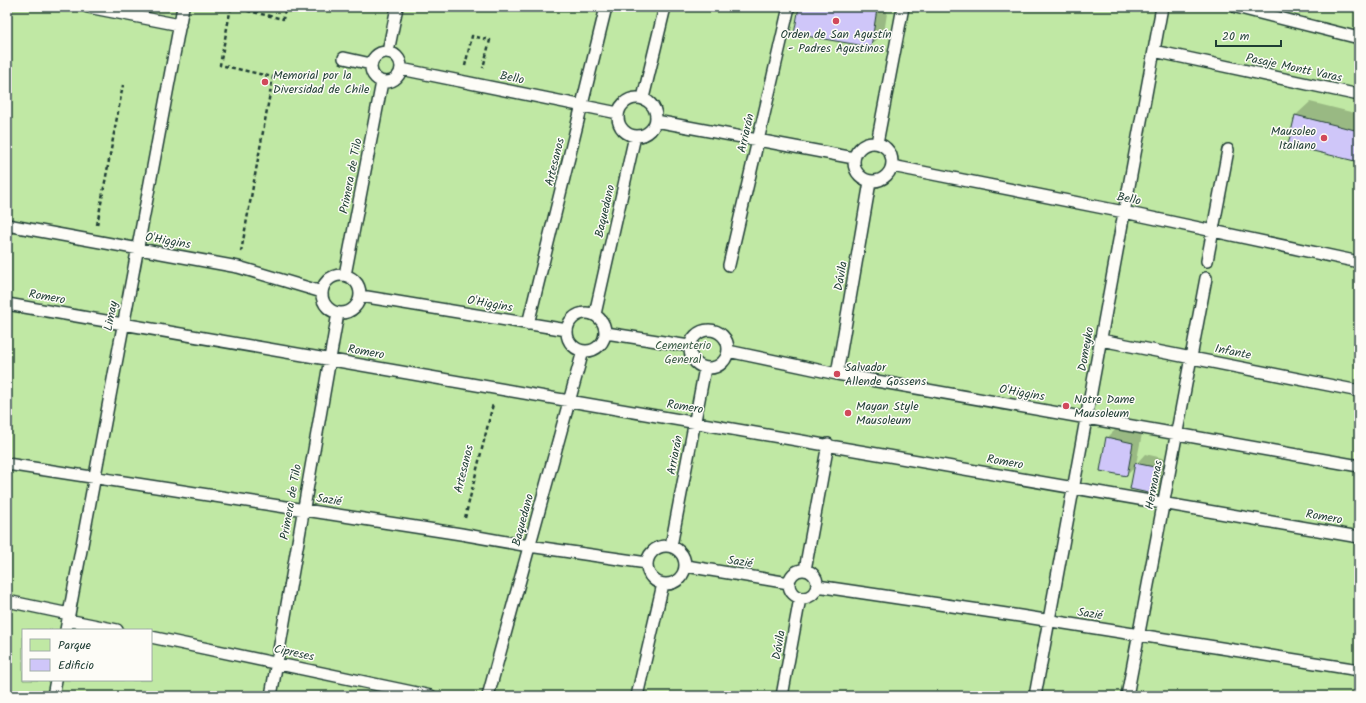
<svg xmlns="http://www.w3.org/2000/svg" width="1366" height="703" font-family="Kalam,sans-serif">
  <rect width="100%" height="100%" fill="#fdfcf7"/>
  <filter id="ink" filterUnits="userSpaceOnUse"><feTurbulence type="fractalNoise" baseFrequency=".025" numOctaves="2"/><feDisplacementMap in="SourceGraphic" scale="8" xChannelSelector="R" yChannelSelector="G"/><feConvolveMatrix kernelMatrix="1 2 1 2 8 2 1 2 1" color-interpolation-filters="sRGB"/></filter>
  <g filter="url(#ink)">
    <path fill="#c0e8a4" stroke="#70926c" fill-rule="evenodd" d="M7,7H1359V696H7ZM23,630H151V680H23Z"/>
    <path fill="#0003" d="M800,7H888L884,33L870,46Z
      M1310,102L1359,114V161L1296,115Z
      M1116,429L1142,434L1136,464L1145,454L1167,459L1162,484L1153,493L1136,466L1127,475L1107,438Z"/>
    <path fill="#cfc6f9" stroke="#1f3d34" d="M799,7H865L877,9L871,47L794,34Z
      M1295,115L1359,131V162L1288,145Z
      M1106,437L1133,443L1127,476L1100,471Z
      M1135,463L1159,468L1153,494L1130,489Z"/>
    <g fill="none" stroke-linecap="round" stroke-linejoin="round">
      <defs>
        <path id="lane" d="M88,7L180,25
          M1236,7L1359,38
          M1154,51L1359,95
          M371 67a15 15 0 1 1 30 0a15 15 0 1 1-30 0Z
          M388,52L397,7
          M344,58L371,64
          M401,69L618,113
          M618 117a19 19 0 1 1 38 0a19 19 0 1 1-38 0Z
          M643,98L665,7
          M656,121L854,158
          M854 162a19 19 0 1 1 38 0a19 19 0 1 1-38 0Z
          M877,143L903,7
          M892,166L1124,212L1359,262
          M7,225L238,267L322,292
          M1207,261L1228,150
          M729,265L789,7
          M322 294a19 19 0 1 1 38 0a19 19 0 1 1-38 0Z
          M345,275L382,82
          M361,296L567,330
          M7,304L1359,537
          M567 332a19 19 0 1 1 38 0a19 19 0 1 1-38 0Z
          M595,314L635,136
          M528,324L606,7
          M690 349a19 19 0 1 1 38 0a19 19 0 1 1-38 0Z
          M606,333L689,346
          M1101,340L1359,391
          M728,351L837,374L1359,466
          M837,374L870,182
          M7,464L461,534L529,546L647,563
          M647 565a19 19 0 1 1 38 0a19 19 0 1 1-38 0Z
          M671,546L705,368
          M686,566L789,583
          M805,570L828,444
          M789 584a14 14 0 1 1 28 0a14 14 0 1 1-28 0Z
          M817,586L1020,616L1359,670
          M7,601L69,614
          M68,620L117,630
          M66,630L183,7
          M151,637L431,696
          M53,696L56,680
          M271,696L338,313
          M488,696L583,351
          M637,696L663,584
          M782,696L800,598
          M1035,696L1162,7
          M1127,696L1206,278"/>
      </defs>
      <use href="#lane" stroke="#1f3d34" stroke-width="14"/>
      <path stroke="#1f3d34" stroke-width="2.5" stroke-dasharray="4 3" stroke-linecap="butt" d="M465,66L472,36L490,40L483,68
        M97,225L123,85
        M241,252L273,77L220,65L231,7L283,19L286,7
        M465,518L493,404"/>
      <use href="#lane" stroke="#fdfcf7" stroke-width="11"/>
    </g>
  </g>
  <g fill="#d1495b" stroke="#fdfcf7" stroke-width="1.5">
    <circle cx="836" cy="21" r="4"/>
    <circle cx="265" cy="82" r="4"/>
    <circle cx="1324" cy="138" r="4"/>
    <circle cx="837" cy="374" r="4"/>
    <circle cx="1066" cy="406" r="4"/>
    <circle cx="848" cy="413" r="4"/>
  </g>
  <g text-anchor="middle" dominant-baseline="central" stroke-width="3" stroke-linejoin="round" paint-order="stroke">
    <g font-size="12" fill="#1f3d34" stroke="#fdfcf7" text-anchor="start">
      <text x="836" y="34" text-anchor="middle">Orden de San Agustín<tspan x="836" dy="14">- Padres Agustinos</tspan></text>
      <text x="273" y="75">Memorial por la<tspan x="273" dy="14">Diversidad de Chile</tspan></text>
      <text x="1316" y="131" text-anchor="end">Mausoleo<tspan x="1316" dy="14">Italiano</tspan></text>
      <text x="845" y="367">Salvador<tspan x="845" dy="14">Allende Gossens</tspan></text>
      <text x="1074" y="399">Notre Dame<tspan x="1074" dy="14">Mausoleum</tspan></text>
      <text x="856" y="406">Mayan Style<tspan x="856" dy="14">Mausoleum</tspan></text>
    </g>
    <g font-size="12" fill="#1f3d34" stroke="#fdfcf7">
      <text transform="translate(1294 68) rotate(12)">Pasaje Montt Varas</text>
      <text transform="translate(512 78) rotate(11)">Bello</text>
      <text transform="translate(746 133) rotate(-77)">Arriarán</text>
      <text transform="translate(555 162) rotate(-76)">Artesanos</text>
      <text transform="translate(351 176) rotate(-79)">Primera de Tilo</text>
      <text transform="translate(1129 199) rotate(12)">Bello</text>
      <text transform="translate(605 211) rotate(-77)">Baquedano</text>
      <text transform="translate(168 241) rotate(10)">O'Higgins</text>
      <text transform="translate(841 276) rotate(-80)">Dávila</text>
      <text transform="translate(47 297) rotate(10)">Romero</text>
      <text transform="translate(490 304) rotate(10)">O'Higgins</text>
      <text transform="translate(111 316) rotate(-79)">Limay</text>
      <text transform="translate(1086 349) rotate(-80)">Domeyko</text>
      <text transform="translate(366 352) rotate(10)">Romero</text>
      <text transform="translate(1233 352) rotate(11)">Infante</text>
      <text transform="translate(1022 393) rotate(10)">O'Higgins</text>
      <text transform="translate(685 407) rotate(9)">Romero</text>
      <text transform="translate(675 455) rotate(-79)">Arriarán</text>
      <text transform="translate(1005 462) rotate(10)">Romero</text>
      <text transform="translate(464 469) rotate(-76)">Artesanos</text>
      <text transform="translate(1154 485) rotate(-79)">Hermanas</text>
      <text transform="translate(329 500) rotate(9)">Sazié</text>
      <text transform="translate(291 502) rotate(-80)">Primera de Tilo</text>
      <text transform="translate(1324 517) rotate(10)">Romero</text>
      <text transform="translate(523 520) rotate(-75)">Baquedano</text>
      <text transform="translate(740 562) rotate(9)">Sazié</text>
      <text transform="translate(1090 614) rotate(9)">Sazié</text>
      <text transform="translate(779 645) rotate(-80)">Dávila</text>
      <text transform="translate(294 653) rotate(12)">Cipreses</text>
    </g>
    <g font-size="12" fill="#3f5f4a" stroke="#fdfcf7">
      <text x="683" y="345">Cementerio<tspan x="683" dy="14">General</tspan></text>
    </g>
  </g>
  <rect width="1366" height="703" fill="none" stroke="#fdfcf7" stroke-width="24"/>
  <rect x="12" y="12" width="1342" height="679" fill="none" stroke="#1f3d34" stroke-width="1.5" filter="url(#ink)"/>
  <rect x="22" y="629" width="130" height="52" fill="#fdfcf7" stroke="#a4b0a9"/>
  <rect x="30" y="639" width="20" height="12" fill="#c0e8a4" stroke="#a4b0a9"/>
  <text x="58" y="649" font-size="12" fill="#1f3d34">Parque</text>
  <rect x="30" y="659" width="20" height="12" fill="#cfc6f9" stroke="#a4b0a9"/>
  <text x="58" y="669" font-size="12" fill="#1f3d34">Edificio</text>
  <path d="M1216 40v6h65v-6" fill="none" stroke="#1f3d34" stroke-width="2"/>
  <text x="1222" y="40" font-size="12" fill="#1f3d34" stroke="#fdfcf7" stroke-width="3" paint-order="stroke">20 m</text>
</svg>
